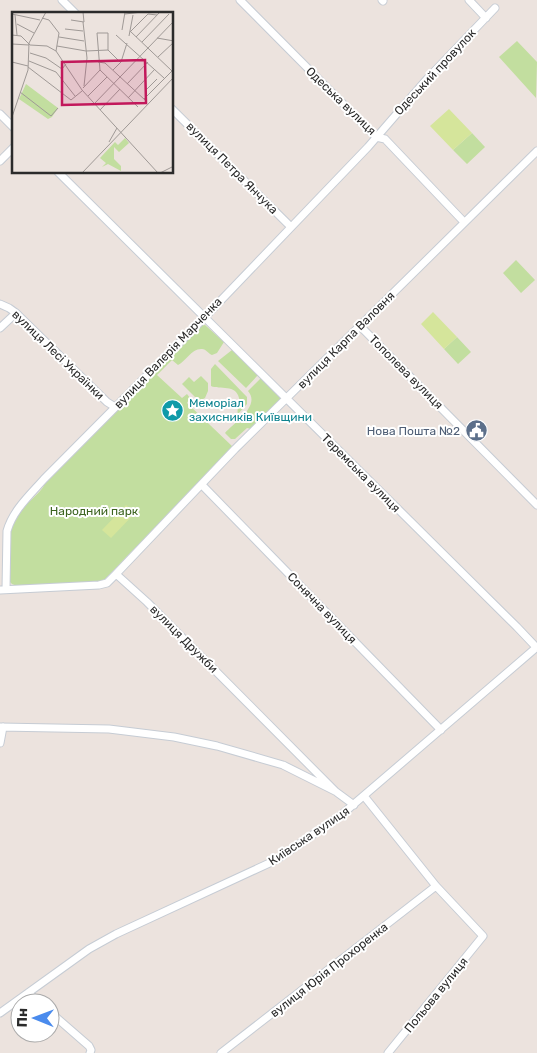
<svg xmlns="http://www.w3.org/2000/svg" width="537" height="1053" font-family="Rubik,sans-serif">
  <rect width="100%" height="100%" fill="#ece3de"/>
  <path fill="#c2de9f" d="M517,41L537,62L536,98L499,57Z
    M472,133L485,147L467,164L453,150Z
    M516,260L535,280L521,293L503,273Z
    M205,325L224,342L217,353L212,355C209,354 206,349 202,349C192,348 185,362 178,365L172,360L157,375L182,398L187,394L190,398L187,403L233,447L105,579L98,582L17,586L12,584L10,582L11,531C14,522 18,513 25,506C32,498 43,491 46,481L200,326Z
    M457,337L471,352L458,364L444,349Z
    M232,350L258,375L246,388L218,361Z
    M215,364L247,397V404L238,414C236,408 241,404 239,398C236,384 220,390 211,386V369Z
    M201,376L208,383V391L205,398L199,401L182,384L189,377L194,382Z
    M261,378L280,396V401L251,429L247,428L235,439H231L225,433C234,423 261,406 248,391Z"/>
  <path fill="#d5e59b" d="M449,109L472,133L453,150L430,126Z
    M433,312L457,337L444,349L421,324Z
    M126,505L135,513L111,538L102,530Z"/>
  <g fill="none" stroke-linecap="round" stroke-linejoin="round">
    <defs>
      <path id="minor" d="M62,0L76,14
        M240,0L376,137L385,139L464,222
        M382,0L383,1
        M469,0L486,18
        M172,109L291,227
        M0,114L14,128
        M0,161L14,147
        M58,172L517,627L536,647
        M0,304L9,308L16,313L107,402L115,407
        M359,325L537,505
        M0,328L16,313
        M202,485L441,730
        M116,574L235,449L537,151
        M6,589L7,531C13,510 30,495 44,479L204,318L368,147L427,79L495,8
        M0,590L99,585L107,583L116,574L147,602L335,791
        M0,727L109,729L174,737L217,746L283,765L335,791L354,805
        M0,743L3,727
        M364,796L436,886L483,936L388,1053
        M28,993L40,1003
        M50,1012L89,1046L91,1050L90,1053
        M0,1013L89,949L116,934L276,860L340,816L537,647
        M221,1053L436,886"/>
    </defs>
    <use href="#minor" stroke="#c6ccd4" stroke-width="9"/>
    <use href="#minor" stroke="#fff" stroke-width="7"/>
  </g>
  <defs>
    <symbol id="sight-disc" viewBox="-11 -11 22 22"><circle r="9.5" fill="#0f9aa8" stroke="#fff"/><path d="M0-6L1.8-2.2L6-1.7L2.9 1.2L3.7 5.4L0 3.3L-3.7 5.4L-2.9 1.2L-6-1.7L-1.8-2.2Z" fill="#fff"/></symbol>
    <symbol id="civic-disc" viewBox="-11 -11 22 22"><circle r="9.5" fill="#5c6f8a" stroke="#fff"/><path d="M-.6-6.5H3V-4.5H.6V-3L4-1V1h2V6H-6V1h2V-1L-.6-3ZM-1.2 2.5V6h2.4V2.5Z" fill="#fff"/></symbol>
  </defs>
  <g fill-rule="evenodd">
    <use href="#sight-disc" x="160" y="398" width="25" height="25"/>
    <use href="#civic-disc" x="464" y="418" width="25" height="25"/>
  </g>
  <g text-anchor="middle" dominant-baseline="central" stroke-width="4" stroke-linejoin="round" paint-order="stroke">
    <g font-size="12" fill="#2b2b2b" stroke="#fff">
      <text transform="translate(435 72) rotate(-47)">Одеський провулок</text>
      <text transform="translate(341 101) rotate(44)">Одеська вулиця</text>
      <text transform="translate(232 168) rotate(45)">вулиця Петра Янчука</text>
      <text transform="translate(346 340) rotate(-45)">вулиця Карпа Валовня</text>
      <text transform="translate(168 353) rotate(-46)">вулиця Валерія Марченка</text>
      <text transform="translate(58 355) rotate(44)">вулиця Лесі Українки</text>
      <text transform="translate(406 372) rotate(45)">Тополева вулиця</text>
      <text transform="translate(361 473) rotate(45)">Теремська вулиця</text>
      <text transform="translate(322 608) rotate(46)">Сонячна вулиця</text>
      <text transform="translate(184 639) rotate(45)">вулиця Дружби</text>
      <text transform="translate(309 836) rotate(-34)">Київська вулиця</text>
      <text transform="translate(329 970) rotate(-38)">вулиця Юрія Прохоренка</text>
      <text transform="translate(436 995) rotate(-51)">Польова вулиця</text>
    </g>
    <g font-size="12" fill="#0d838f" stroke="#fff" text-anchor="start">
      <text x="189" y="403">Меморіал<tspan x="189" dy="14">захисників Київщини</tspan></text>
    </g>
    <g font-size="12" fill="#4e5e75" stroke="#fff" text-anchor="end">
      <text x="460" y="431">Нова Пошта №2</text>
    </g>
    <g font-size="12" fill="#3c6420" stroke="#fff">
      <text x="94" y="511">Народний парк</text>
    </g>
  </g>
  <g transform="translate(12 12)">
    <rect width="161" height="161" fill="#ece3de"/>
    <path d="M14,72L46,96L40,105L36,107L7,87ZM113,126L117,131L107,140L102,135V147L109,154V159L96,152L90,155L94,151L88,146L103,130L106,133Z" fill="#c2de9f"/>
    <path fill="none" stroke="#9f9996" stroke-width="1" d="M0,2L28,8M113,2L130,0M3,3L5,23M30,6L37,8L47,21L44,39M59,8L72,10L71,0M71,10L75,46L72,74M5,12L22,21M53,17L71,19M110,18L113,0M118,19L160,59M119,19L136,2L145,3M0,23L9,24L18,33L35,34L44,39L70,78L146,161M104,23L152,66M117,24L121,3M47,25L72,29M124,25L148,0M145,26L162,29M130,30L157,2M0,32L17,33M45,34L74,39L96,38M18,41L34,46L50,57L54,52M146,45L162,30M17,49L44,60L63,84M0,50L16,54M86,50L93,51L133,88M16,55L59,88L70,79M88,58L126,95M101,58L109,50L115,31M115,72L136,50M71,76L88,58L85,21H96V38L108,50M133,79L145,67M8,80L39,104L46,96M76,84L95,65M116,86L143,57M132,87L162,57M82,92L162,9M88,98L108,77M0,105L16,58L17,31L34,0M97,130L105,116M70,161L162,65M148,161L162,154"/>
    <path fill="#c2185b" fill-opacity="0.15" stroke="#c2185b" stroke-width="2.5" d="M133,48L134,91L50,93V50Z"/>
    <rect width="161" height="161" fill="none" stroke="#2b2b2b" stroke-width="2.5"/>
  </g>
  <g transform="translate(35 1018) rotate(271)"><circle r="24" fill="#ffffff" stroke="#aaaaaa"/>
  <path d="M0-4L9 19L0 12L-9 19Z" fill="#4a8bed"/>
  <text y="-8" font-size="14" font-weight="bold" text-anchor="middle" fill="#2b2b2b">Пн</text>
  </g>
</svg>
